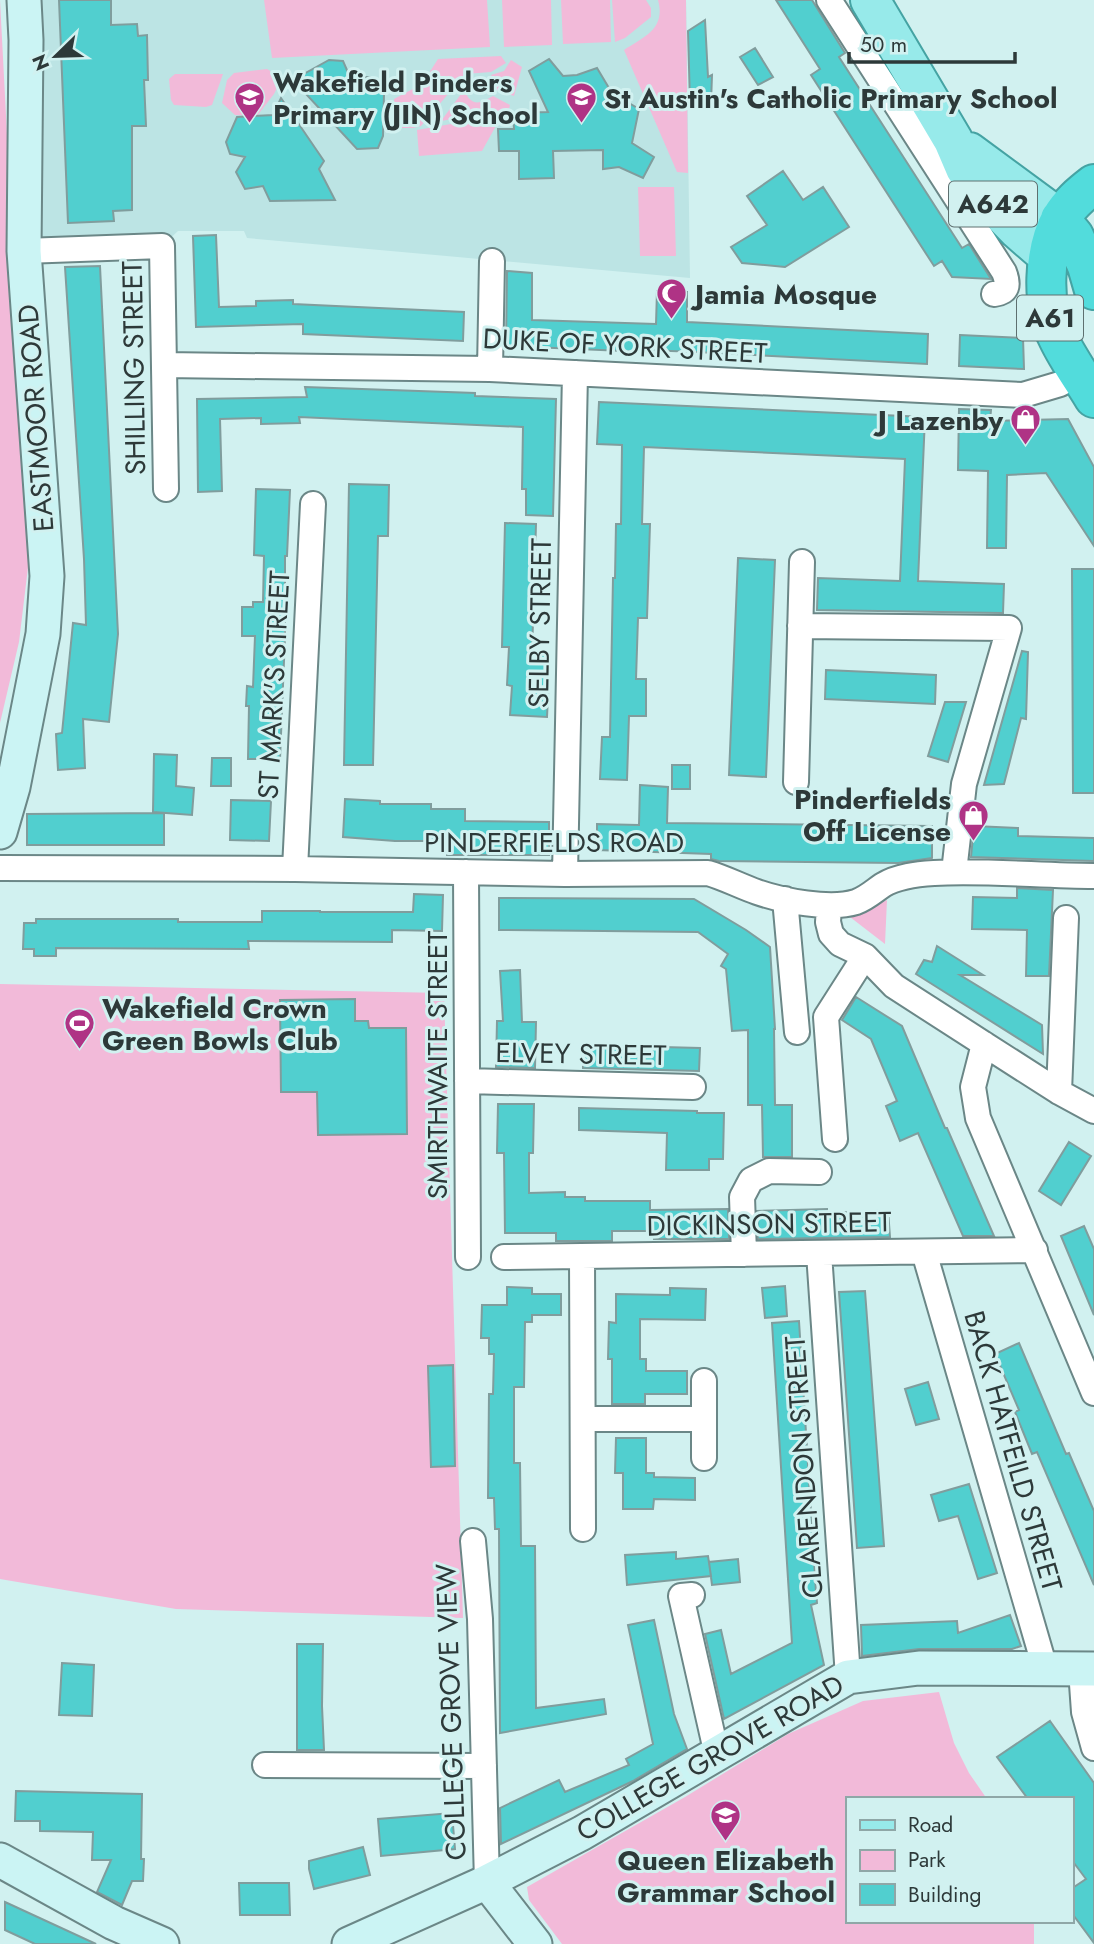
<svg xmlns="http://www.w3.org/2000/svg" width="1094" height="1944" font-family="Jost,sans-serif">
  <rect width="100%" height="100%" fill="#d1f1f0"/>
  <path fill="#bce4e4" d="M24,0H686L690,278L247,238L244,231H178L162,246L24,251Z"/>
  <path fill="#f2bad9" d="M0,0L29,559L19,642L0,723Z
    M264,0H487L490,47L272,58Z
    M502,0H551L552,45L504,47Z
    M561,0H610L611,42L563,44Z
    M612,0H646L651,8V17L625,38L615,42Z
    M658,0H686L688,173L677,172L624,50C644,37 666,29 658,0Z
    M501,56L506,63L491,72L465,74L421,126L413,128H395L394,99L422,84L438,59Z
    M511,60L522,67L514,96L496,90L495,80L491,75L504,71Z
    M267,69L272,72L280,82L274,94L257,116L235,115L222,103L227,80L234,73Z
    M175,74H223L212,105L206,107L174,105L171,100L169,79Z
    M464,90C472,107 479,104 493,96L510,105L509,109L441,121Z
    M502,115L482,151L419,156L417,130Z
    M638,187H674L676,256H640Z
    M887,900L885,944L850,917L870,909Z
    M0,984L444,993L463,1618L176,1609L0,1579Z
    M939,1692L954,1743L969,1773L987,1799H847V1921H1034V1944H562L529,1900L527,1887L685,1797L788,1734L863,1701Z"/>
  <path fill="#51cfcf" stroke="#809d9d" stroke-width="2" d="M59,0H111V25L137,24L138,36L147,35L148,80H144L146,126H132V210L113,211L114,221L68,223Z
    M776,0H812L845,53L839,57L962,248L969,244L991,279L952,277L942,261L934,266L811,75L820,69Z
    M705,20L708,77L712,75L711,103H690L688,31Z
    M755,48L773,77L758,85L740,57Z
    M549,59L563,76L577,75L597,68L612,93L639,109L632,143L654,157L643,178L619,167L603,169V150L553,151L554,178L519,179V151H499L498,129H514L513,113L548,112L529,71Z
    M329,60L343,61L350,77H370L384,93L383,136L378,148L357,149L293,80Z
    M281,98L324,161L319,169L335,200L270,201L263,186L245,189L236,172L245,157L230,154L226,142L237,117L273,115Z
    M783,171L803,200L823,187L849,227L785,267L742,263L731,247L767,225L747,196Z
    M216,235L219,307L256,306V301L293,300V304L464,312L463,341L303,334V324L196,327L193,236Z
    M100,266L118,634L109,722L83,719L85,768L58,770L56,734L62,733L73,623L86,625L84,559L65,267Z
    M507,271L532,273V320L656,324L657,291L687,292V322L928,334L927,364L696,352L646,350V352L506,346Z
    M960,335L1023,338L1024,369L959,366Z
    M305,387L475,393V396L556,399L553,516L526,515V489H522L523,427L299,417L300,423L261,424V418L220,419L222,491L198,492L197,399L307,397Z
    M599,402L925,417L918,581L1004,584L1003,613L817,610L818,578L900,581L905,459L644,447L642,524H650L647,618H638L636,679H646V716H629L627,780L600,779L602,737H610L613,578H615L616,524H621L622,445L597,444Z
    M959,409L991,410L990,421L1068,419L1094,467V546L1046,473L1007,475L1006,548H987L988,471L958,470Z
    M349,484L389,485L388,536H378L373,765H344Z
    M256,489L290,490L287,556H285V636L280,759H248L249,706H246L247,686L253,687L255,636H242V607H253V602H263L264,556L254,555Z
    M505,523L536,524L532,654L550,655L547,717L510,715L512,686L507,685L509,647H502Z
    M738,558L775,560L766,777L729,775Z
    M1072,569H1094V793H1073Z
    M1022,651L1028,652L1026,719L1021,718L1004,784L984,785Z
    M826,670L936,675L935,704L825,699Z
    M945,702H966L948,762L928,756Z
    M154,754L177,755L176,786L194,788L192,815L153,812Z
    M212,758H231V786H211Z
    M672,765H690V789H672Z
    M640,785L668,787L667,823L932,826V858L898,863L719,861L711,859V854L597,850V824L639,825Z
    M345,799L380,801V804H431V809H465V821L549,822V855H447V841H395L343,837Z
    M231,800L271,801L269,841L230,840Z
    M164,813V845H27V814Z
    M974,826L1018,828V836L1094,838V861L971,857Z
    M1017,888L1053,890L1049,976H1026L1027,930L972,929L973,897L1017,898Z
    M414,894L443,895L442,931L392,930V942L248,941L249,949L56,948V956H34V949H23L24,923H36V919H178V922H262V911H320V912H413Z
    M499,898L694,899L746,930L770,947L775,1029H774L775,1105H792V1157H763L762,1105H748V1030L732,1031L726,969L721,966L728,954L698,932L499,930Z
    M937,946L983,975H960L1042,1025L1043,1054L916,974L924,960L932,962Z
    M520,970L522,1022H536L535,1068L496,1067L497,1021H503L500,971Z
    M856,997L902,1026L945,1128H947L994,1236H963L918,1133L900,1141L886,1106L897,1101L871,1039L842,1020Z
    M355,999V1021H368L369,1028H406L407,1134L318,1135L317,1092H281L280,1000Z
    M583,1045L700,1048L699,1071L583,1068Z
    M498,1104H534L533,1153H529V1193L565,1192V1197H585V1201H650V1210L728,1209L729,1239H654V1231H612V1241H556V1233H505L504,1153H497Z
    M579,1108L697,1111V1113H724L723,1159H709V1170H666L667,1133L579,1130Z
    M1069,1142L1091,1156L1061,1205L1039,1191Z
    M827,1209V1213L888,1210L890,1237L758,1239L757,1211Z
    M1084,1226L1094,1249V1315L1061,1236Z
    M785,1286L787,1316L765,1318L762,1288Z
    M507,1287L532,1288V1294H561V1315H532V1322H525L524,1387H514V1463H520L521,1546H535L536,1708L604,1699L606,1714L500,1733L499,1529H495L494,1498H488L489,1394H493L494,1354H489V1338H481L482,1305H507Z
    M670,1288L706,1289L705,1320L640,1319V1359H646V1371H687V1394H645V1404H612V1359H608L609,1322L616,1323V1294L670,1295Z
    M865,1291L884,1546L857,1548L839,1292Z
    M799,1321L816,1592L817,1603L811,1605L824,1665L724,1719L705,1634L721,1630L731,1674L792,1643L772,1323Z
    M1019,1343L1066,1454L1069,1453L1094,1511V1585L1037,1452L1032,1454L1015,1412L1019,1410L995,1354Z
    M453,1365L455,1466L431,1467L428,1366Z
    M928,1382L939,1419L916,1425L905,1389Z
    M616,1438H646V1473H654V1477L695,1478V1500L654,1499L653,1509H623V1473H615Z
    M969,1484L997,1573L978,1579L958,1516L939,1521L931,1495Z
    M676,1552V1559L708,1556L711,1576L627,1585L625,1555Z
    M738,1559L740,1582L712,1585L709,1562Z
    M1010,1615L1021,1646L1012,1649H919L862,1656L861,1625L957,1621L958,1633Z
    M654,1620L674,1714L687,1749L633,1781L501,1844L500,1808L559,1780L565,1792L629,1765L626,1759L653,1744L628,1625Z
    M297,1644H323L322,1706L324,1750H297Z
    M62,1663L94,1665L92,1716L59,1715Z
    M1050,1721L1094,1783V1943L1071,1912V1889L1086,1879L1071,1859V1799H1028L997,1757Z
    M16,1791L142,1794L141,1859H144L143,1881H132L122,1905L97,1892L111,1860H92L93,1832L40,1831V1821H15Z
    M452,1813L455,1849L381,1856L378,1819Z
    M363,1847L370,1875L314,1889L309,1869V1861Z
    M239,1883H289L290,1915H240Z
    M5,1902L96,1944H35L5,1930Z"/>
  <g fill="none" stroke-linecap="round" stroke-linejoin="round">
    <defs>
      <path id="street" d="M829,0L1004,272C1009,285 1008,292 994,294
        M24,251L162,246L166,489
        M164,365L490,369L1023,395L1060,384L1079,374
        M490,369L492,261
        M800,626L1009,628L964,784L954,872
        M796,782L802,562
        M0,868L295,869L565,874L708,873C725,878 740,886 757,892C783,901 830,910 856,902C867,898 874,891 883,885C898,876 917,874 934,873C986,870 1042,876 1094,876
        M295,869L313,504
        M466,872L468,1257
        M565,874L575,373
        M785,899L797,1032
        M829,907L828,922L831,934L840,944L865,956L894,986L984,1044L1059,1092L1094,1111
        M984,1044L973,1087L978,1118L1094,1393
        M467,1081L693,1087
        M1059,1092L1066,918
        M835,1139L826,1017L865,956
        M924,1252L1045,1668
        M819,1253L848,1677
        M744,1254L742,1197L751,1180L769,1171L819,1172
        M582,1256L583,1529
        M504,1257L1035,1250
        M704,1381V1458
        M583,1419H703
        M473,1541L480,1619L487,1882
        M692,1595L681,1596L717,1755
        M1081,1670L1084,1712L1094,1748
        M265,1765L484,1766"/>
      <path id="secondary" d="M0,832L13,787L43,634L47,576L24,251L26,40L24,0
        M0,1860L114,1923L162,1944
        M487,1882L535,1944
        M349,1944L487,1882L582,1833L848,1677L919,1668L1094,1669"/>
      <path id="primary" d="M870,0L953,140L965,168L979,190L1018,230L1048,256
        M969,152L1060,219"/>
      <path id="highway" d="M1094,184C1081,194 1069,204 1061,218C1043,251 1041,305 1058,338C1068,359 1082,378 1094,398
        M1060,219L1074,236L1087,266L1094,290"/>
    </defs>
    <use href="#street" stroke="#6b8787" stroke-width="28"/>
    <use href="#secondary" stroke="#6b8787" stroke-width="37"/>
    <use href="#primary" stroke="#45a3a3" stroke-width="42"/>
    <use href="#highway" stroke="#45a3a3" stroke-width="42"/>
    <use href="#street" stroke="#fff" stroke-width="24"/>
    <use href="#secondary" stroke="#cbf4f4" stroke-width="33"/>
    <use href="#primary" stroke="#97eaea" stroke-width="38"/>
    <use href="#highway" stroke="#52dcdc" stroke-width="38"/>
  </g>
  <defs>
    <symbol id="school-pin" viewBox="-11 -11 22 30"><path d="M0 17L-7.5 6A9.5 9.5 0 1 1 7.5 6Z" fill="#af3385" stroke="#d1f1f0"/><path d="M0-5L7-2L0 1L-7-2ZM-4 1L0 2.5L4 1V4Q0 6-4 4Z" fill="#fff"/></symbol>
    <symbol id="mosque-pin" viewBox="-11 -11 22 30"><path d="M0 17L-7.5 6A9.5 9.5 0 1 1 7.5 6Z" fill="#af3385" stroke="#d1f1f0"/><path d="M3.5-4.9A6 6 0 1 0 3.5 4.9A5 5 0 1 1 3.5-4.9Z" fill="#fff"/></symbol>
    <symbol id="shop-pin" viewBox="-11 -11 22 30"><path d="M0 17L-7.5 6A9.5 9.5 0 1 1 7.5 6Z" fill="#af3385" stroke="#d1f1f0"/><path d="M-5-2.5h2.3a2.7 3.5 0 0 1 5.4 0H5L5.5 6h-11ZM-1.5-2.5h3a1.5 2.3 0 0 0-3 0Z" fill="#fff"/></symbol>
    <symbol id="stadium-pin" viewBox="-11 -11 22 30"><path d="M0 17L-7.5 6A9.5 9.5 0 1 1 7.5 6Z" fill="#af3385" stroke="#d1f1f0"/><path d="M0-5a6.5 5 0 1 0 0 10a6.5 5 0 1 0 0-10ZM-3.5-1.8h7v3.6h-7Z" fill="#fff"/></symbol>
  </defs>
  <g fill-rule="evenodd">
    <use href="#school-pin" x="232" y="80" width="35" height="47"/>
    <use href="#school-pin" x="564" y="80" width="35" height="47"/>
    <use href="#mosque-pin" x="654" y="276" width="35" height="47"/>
    <use href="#shop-pin" x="1008" y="402" width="35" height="47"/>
    <use href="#shop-pin" x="956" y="798" width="35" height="47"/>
    <use href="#stadium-pin" x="62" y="1006" width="35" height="47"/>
    <use href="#school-pin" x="708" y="1798" width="35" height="47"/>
  </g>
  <g text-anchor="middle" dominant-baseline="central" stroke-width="6" stroke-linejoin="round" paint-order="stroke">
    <g fill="#d1f1f0" stroke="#5e7070" stroke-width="2">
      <rect x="949" y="181.5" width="88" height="45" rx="5"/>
      <rect x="1017" y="295.5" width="66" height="45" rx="5"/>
    </g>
    <g font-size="26" font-weight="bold" fill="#2d3939">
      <text x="993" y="204">A642</text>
      <text x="1050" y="318">A61</text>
    </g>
    <g font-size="28" font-weight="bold" fill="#2d3939" stroke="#d1f1f0" text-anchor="start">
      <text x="273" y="82">Wakefield Pinders<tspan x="273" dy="32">Primary (JIN) School</tspan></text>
      <text x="604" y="98">St Austin's Catholic Primary School</text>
      <text x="695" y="294">Jamia Mosque</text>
      <text x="1003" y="420" text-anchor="end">J Lazenby</text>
      <text x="951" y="799" text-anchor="end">Pinderfields<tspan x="951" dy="32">Off License</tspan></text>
      <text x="102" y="1008">Wakefield Crown<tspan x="102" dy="32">Green Bowls Club</tspan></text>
      <text x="726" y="1860" text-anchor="middle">Queen Elizabeth<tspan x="726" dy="32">Grammar School</tspan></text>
    </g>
    <g font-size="28" fill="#2d3939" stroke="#d1f1f0">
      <text transform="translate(625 346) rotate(3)">DUKE OF YORK STREET</text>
      <text transform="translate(134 368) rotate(-91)">SHILLING STREET</text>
      <text transform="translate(36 418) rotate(-94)">EASTMOOR ROAD</text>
      <text transform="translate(540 623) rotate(-89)">SELBY STREET</text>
      <text transform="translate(274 685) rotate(-87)">ST MARK'S STREET</text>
      <text x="554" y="842">PINDERFIELDS ROAD</text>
      <text transform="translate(581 1054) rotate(1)">ELVEY STREET</text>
      <text transform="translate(437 1065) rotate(-90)">SMIRTHWAITE STREET</text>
      <text transform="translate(769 1224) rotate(-1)">DICKINSON STREET</text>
      <text transform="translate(1013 1451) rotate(74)">BACK HATFEILD STREET</text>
      <text transform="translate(804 1467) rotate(-94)">CLARENDON STREET</text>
      <text transform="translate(451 1712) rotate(-92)">COLLEGE GROVE VIEW</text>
      <text transform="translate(710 1758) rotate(-30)">COLLEGE GROVE ROAD</text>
    </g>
  </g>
  <rect x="846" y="1797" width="228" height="126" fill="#d1f1f0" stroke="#8fa7a7" stroke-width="2"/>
  <rect x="860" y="1820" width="35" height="10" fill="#97eaea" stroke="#8fa7a7" stroke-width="2"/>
  <text x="908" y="1832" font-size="21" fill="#2d3939">Road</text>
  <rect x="860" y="1850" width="35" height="21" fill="#f2bad9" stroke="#8fa7a7" stroke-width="2"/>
  <text x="908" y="1867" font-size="21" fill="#2d3939">Park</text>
  <rect x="860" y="1884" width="35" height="21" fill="#51cfcf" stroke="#8fa7a7" stroke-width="2"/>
  <text x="908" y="1902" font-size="21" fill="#2d3939">Building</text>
  <g transform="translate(56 56) rotate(247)" stroke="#d1f1f0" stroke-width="5" paint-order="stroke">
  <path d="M0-5L12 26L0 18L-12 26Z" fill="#2d3939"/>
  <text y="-10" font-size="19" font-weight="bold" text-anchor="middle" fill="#2d3939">N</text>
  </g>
  <path d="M849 52v10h166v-10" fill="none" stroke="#2d3939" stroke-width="3.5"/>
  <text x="860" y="52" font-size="21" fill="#2d3939" stroke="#d1f1f0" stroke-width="5" paint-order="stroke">50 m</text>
</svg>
